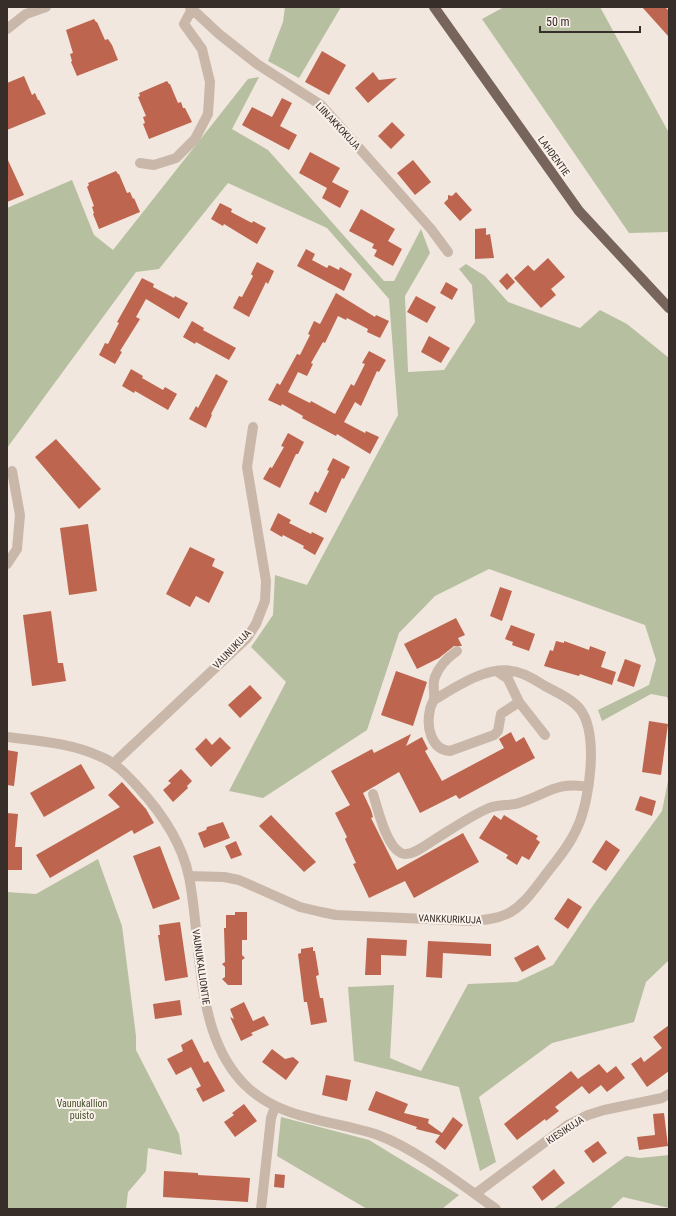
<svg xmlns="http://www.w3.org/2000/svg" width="676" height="1216" font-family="'Roboto Condensed',sans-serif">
  <rect width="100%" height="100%" fill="#f1e7de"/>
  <path fill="#b6bf9f" d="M285,7H341L299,78L268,61L283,22Z
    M504,7H600L669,133V232L629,233L482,19Z
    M259,77L232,129L268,150L384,281H394L421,229L430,253L405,296L408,372L444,370L475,322L472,285L459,269L466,264L485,276L508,302L580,328L600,310L627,324L669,358V702L667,697L651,694L602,721L598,710L649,685L656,660L645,625L489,569L435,596L399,633L367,730L263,798L229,791L286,682L251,647L273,615L275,575L307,585L398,415L389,299L327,228L228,183L159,269L136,272L7,448V208L72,180L94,235L113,250L248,79Z
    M669,776V960L646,982L634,1022L552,1043L479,1097L496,1162L480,1171L459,1087L354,1061L348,987L394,985L390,1058L421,1071L468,984L517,982L553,965L594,904L662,811Z
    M98,859L122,926L136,1036V1050L179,1134L182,1155L148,1148L146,1171L128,1192L126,1209H7V892L36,894Z
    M281,1117L369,1140L459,1195L442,1209H367L277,1156Z
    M669,1155V1208L623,1197L610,1209H553L626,1156L640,1158Z"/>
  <path fill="#be654f" d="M642,7H665L669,11V37Z
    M94,19L96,22H97L105,40L108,39L112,45L118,60L77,76L71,62L72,61L70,54L73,53L66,30Z
    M322,51L346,65L329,95L305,82Z
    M373,72L379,80L397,78L368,103L355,88Z
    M24,76L32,95L35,93L38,100H39L46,114L7,130V83Z
    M167,81L169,84H170L178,103L181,102L183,108H185L192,122L149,139L143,124L145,123L143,117L146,116L138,97L140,96L139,93Z
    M282,98L292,103L280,126L297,135L289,150L242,125L252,107L272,117Z
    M392,122L405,135L391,149L378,136Z
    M310,152L340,168L332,182L349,191L340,208L322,198L327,188L299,173Z
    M7,158L24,195L7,202Z
    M413,160L431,182L415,195L397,173Z
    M116,171L118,174H119L127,193L130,192L133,199L134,198L140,212L99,229L93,214L94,213L92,207L94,206L87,187L89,185L88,183Z
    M456,192L472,210L460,221L444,203L448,199V195L452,196Z
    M220,203L232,209L231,212L252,223L253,221L266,228L257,244L224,224L223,226L211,219Z
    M361,209L395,229L388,241L402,249L393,266L374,256L377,250L372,248L374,244L349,231Z
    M486,228V235L490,234L494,258L475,259V229Z
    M306,249L315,254L312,260L327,268L329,265L339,270L340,267L352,274L344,291L297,266Z
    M548,258L565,277L551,289L556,295L541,308L514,278L528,265L534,271Z
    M257,262L274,271L268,284L266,282L249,317L233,308L239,296L242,297L253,276L251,274Z
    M507,273L515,282L507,290L499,281Z
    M142,278L154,284L153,287L174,298L175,296L188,303L179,319L146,299L136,317L140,319L120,351L122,352L115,364L99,355L105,343L108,344L119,323L117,322Z
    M446,282L458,289L452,300L440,293Z
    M336,293L375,317L376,315L389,321L380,338L367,332L368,329L347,318L346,320L338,316L325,343L323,342L311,363L313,364L307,376L298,372L288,392L310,403L311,401L335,414L351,384L354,386L365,364L362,363L369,351L386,360L379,372L377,371L361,406L355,402L344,422L365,433L366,431L379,437L370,454L337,434L336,436L302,418L303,416L282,404L281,406L268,400L277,383L280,385L297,354L300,355L310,335L308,334L314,321L320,324Z
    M416,296L436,307L427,323L407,312Z
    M192,321L204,328L203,330L236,348L229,360L196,342L195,344L183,337Z
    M429,336L450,348L441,363L421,352Z
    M131,369L143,376L142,378L163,390L165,387L177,394L168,410L135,391L134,393L122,386Z
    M216,374L228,381L211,414L212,415L206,428L189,419L196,406L198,408Z
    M288,433L304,442L298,454H296L280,488L263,479L270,467L272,468L284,447L281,446Z
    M56,439L101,489L79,509L35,457Z
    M333,458L350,467L344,479L342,478L326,513L309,504L315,491L318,493L329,471L327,470Z
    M278,513L291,520L289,523L311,534L312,532L324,538L315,555L303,548L304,546L283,535L282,537L270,530Z
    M88,524L97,591L69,595L60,528Z
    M190,547L215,559L212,566L224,572L209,603L196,596L190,607L166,594Z
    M500,587L512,591L502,621L490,616Z
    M51,611L58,663H63L66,681L32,686L23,615Z
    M456,618L465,635L458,638L462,646H454L439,658L417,669L404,644Z
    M511,625L535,634L529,651L512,645L513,642L505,639Z
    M556,641L564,643V641L589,650L590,646L606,652L601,667L616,672L612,685L580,674L579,676L544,666L550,650L553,651Z
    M625,659L641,665L634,687L617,681Z
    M396,671L427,682L413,726L381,715Z
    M250,685L262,698L240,718L228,705Z
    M649,721L668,724L661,775L642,772Z
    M511,732L516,742L524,737L535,758L459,799L456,795L420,813L399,772L363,793L371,810L373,817L371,818L397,870L463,833L479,862L414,898L405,881L369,898L353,864L356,863L345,839L347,837L335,813L350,805L331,771L372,749L374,753L411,734L406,746L422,737L428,749L425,751L442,781L504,748L499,739Z
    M220,737L231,748L211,767L195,749L206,738L212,745Z
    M7,750L18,752L14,786L7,785Z
    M81,764L95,788L44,817L30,793Z
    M181,769L192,781L187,786L188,788L173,802L163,790L171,783L168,781Z
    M122,782L146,809L154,823L134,834L132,830L50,878L36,855L120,807L108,795Z
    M640,796L656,801L652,816L635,810Z
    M7,813L18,814L15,847H22V870H7V847H10H7Z
    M271,815L316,862L304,872L259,826Z
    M494,815L501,820L504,815L538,836L536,839L540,842L529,860L522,856L517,865L506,858L508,855L479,838Z
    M223,822L230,838L204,848L198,833L206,830L207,827Z
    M606,840L620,850L606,871L592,862Z
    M236,841L242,855L231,859L225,846Z
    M160,846L180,899L153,909L133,856Z
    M568,898L582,907L568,929L554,919Z
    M235,912H247V940H242V955L245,958L242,960V985H228L222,979L225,977V967L222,964L225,962L224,928H226V915H235Z
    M180,922L188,977L165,981L158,935H160L159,925Z
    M367,938L407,940L406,956L381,955V975H365Z
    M428,941L491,944V956L443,953L442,978L426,977Z
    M538,945L546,959L522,972L514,958Z
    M313,947V951H315L319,975L316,976L320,998H323L327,1022L311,1025L307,1002H304L298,954L301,953V949Z
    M180,1000L182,1015L155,1019L153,1004Z
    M244,1002L253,1021L264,1016L269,1025L251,1033L253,1035L241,1041L230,1017L234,1019L230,1009Z
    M669,1025V1071L647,1087L631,1064L641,1057L644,1062L662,1048L653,1037Z
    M192,1039L204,1063L208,1061L225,1091L203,1102L196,1089L201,1086L191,1067L176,1075L167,1059L183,1051L181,1045Z
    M272,1049L285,1059L293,1057L299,1062L286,1080L262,1062Z
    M599,1064L607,1073L616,1066L625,1078L607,1092L601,1085L589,1094L582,1086L555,1107L559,1111L546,1121L545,1119L517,1140L504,1124L571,1071L578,1079Z
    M326,1075L351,1080L347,1101L322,1095Z
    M376,1091L408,1104L404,1113L429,1119L428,1123L442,1133L453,1117L463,1125L445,1150L435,1142L440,1135L416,1129L417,1127L368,1110Z
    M244,1104L257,1121L235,1137L224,1122L234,1115L232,1113Z
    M664,1113L668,1146L639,1150L637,1137L655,1135L653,1114Z
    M598,1141L607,1153L593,1163L584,1151Z
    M554,1169L565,1183L542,1201L532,1187Z
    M164,1171L198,1173V1175L250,1178L248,1202L163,1197Z
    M275,1174L285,1175L284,1188L274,1187Z"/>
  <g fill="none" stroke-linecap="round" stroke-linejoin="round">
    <path stroke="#c9b7aa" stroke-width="10" d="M190,7L219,34L257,64L321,105L431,229L448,252
      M7,29L26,14L46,7
      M140,163L154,165L176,158L195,139L208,114L210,82L202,49L184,24L192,9
      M7,564L17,549L20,515L12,471
      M457,651C447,658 439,666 435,677C432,684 435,692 434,699C433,703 430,706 430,710C426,726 431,750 450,751L494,735L498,731L501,714L519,702L545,735
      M498,672L508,679L519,702
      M7,737C38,741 70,743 99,756C115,762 126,774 137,786C161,812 182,842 189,877C195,906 196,938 200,967C205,1009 214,1054 245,1085C280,1120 333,1120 378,1135C416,1149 462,1185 496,1209
      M114,763L247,638L256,624L265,601L266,581L247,467L253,427
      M373,794C378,809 386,846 401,853C410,858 426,845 434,840C452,829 470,816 489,808C499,804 510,806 519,803C547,794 557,781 588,787
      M189,876L224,877L239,880L300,907L321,912L336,915L472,921C484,920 496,919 507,914C522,907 533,891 543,878C555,862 569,847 577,828C590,801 599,734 580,709C571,698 556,692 545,686C538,682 531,677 523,674C493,661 459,685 434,700
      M475,1194L568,1125L588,1115L604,1110L662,1098L669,1094
      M261,1209L271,1118L275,1107"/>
    <path stroke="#77645b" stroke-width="10" d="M434,7L579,211L669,308"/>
  </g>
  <g text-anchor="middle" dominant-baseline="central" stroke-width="4" stroke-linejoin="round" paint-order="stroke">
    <g font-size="10" fill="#372d29" stroke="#f9f1ea">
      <text transform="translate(338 126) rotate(47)">LIINAKKOKUJA</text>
      <text transform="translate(554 156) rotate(54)">LAHDENTIE</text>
      <text transform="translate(232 649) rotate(-46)">VAUNUKUJA</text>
      <text transform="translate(450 919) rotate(2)">VANKKURIKUJA</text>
      <text transform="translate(201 967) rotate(82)">VAUNUKALLIONTIE</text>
      <text transform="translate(565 1130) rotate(-33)">KIESIKUJA</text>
    </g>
    <g font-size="10" fill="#47532f" stroke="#f9f1ea">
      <text x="82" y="1103">Vaunukallion<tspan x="82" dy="12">puisto</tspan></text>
    </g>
  </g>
  <rect width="676" height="1216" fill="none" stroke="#372d29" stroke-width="16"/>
  <path d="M540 26v6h100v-6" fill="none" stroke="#372d29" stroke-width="2"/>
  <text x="546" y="26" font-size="12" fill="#372d29" stroke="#f9f1ea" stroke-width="3" paint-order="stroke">50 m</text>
</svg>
